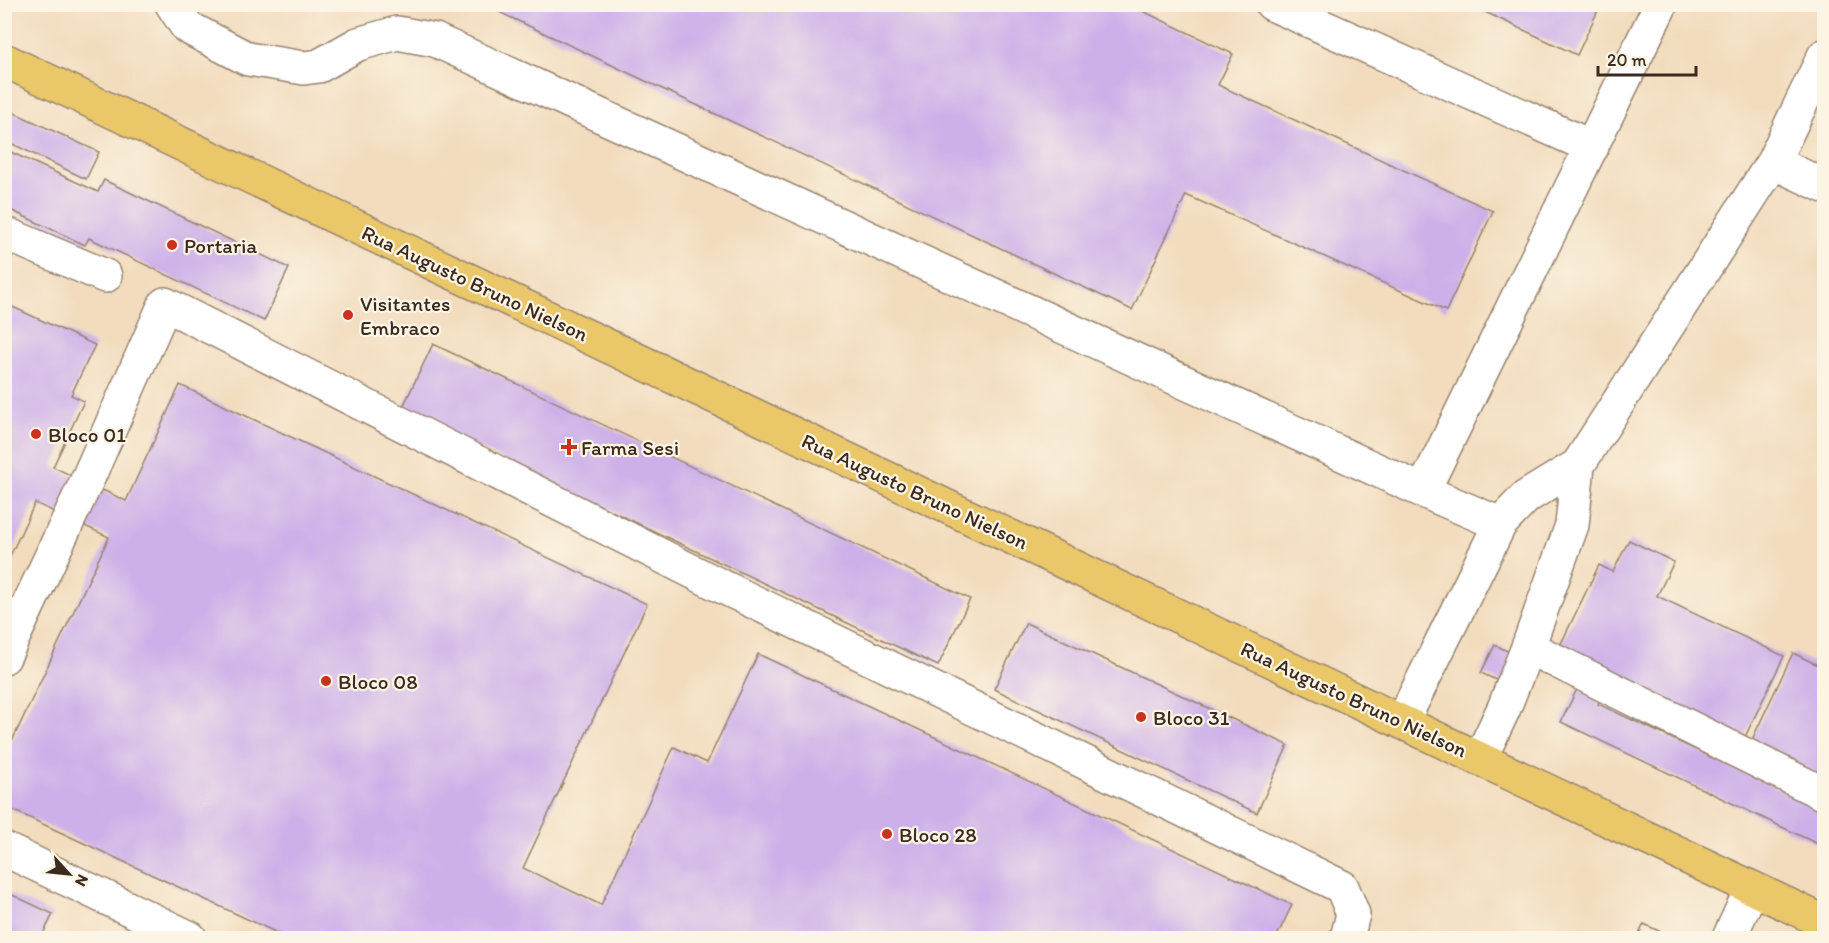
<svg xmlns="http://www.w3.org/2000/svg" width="1829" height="943" font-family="Itim,sans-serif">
  <rect width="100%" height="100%" fill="#fcf5e5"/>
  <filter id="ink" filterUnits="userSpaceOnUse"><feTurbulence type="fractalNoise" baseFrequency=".0167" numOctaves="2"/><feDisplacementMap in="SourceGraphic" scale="12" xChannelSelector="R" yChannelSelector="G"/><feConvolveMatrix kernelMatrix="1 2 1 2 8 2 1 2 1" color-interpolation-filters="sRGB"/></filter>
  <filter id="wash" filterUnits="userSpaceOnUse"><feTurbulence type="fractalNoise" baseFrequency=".008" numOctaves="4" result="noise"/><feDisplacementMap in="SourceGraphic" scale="24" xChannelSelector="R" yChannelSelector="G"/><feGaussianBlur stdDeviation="1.35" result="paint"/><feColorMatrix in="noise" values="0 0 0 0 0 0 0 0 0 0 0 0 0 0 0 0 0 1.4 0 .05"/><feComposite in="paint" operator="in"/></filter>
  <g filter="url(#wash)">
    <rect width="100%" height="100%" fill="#f2dcbd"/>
    <g id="blocks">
      <path fill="#cdb0e9" d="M482,4H1128L1233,54L1218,85L1493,211L1446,311L1186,195L1132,310Z
        M1468,4H1601L1577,55Z
        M4,108L99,152L86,179L4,140Z
        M4,149L98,192L104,180L289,268L264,321L89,238L85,245L4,207Z
        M4,303L95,345L71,395L84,401L53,467L126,501L180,385L647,604L523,868L601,905L674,747L707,763L758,654L1292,905L1276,938H288L4,806V758L109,537L35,503L4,569Z
        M433,344L970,599L938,666L401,411Z
        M1629,540L1674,562L1657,596L1784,656L1742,743L1556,654L1599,565L1613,572Z
        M1026,623L1288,745L1257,813L994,689Z
        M1495,645L1522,658L1509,686L1481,673Z
        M1793,653L1824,668V779L1750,744Z
        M1577,689L1600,700L1598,704L1824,810V847L1561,722Z
        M4,891L53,914L41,938H4Z
        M1644,924L1674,938H1637Z"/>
    </g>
  </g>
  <g filter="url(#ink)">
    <use href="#blocks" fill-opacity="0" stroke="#96836e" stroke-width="1.5"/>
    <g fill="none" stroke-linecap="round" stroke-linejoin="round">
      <defs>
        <path id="minor" d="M172,4L187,27L248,59L304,68L319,66L358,44L397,33L435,40L1423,491
          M1272,4L1592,147
          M1773,162L1824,186
          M4,233L105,276
          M1500,524L1526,497L1578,465
          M1528,647L1824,794
          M4,657L89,476L165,304L715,583L1342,887L1353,914L1347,938
          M1402,722L1500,524L1423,491L1661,4
          M1480,759L1504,708L1528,647L1572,525L1578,465L1773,162L1824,56
          M4,849L190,938
          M1729,938L1752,888"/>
        <path id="major" d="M4,60L1824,922"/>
      </defs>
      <use href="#minor" stroke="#96836e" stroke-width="36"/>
      <use href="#major" stroke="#96836e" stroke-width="36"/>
      <use href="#minor" stroke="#fff" stroke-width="33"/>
      <use href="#major" stroke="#eac769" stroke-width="33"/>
    </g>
  </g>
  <g fill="#c8321e" stroke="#fcf5e5" stroke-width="2">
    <circle cx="172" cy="245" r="6"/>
    <circle cx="348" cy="315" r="6"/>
    <circle cx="36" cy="434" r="6"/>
    <path d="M566 438h6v6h6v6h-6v6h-6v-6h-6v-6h6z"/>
    <circle cx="326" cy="681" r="6"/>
    <circle cx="1141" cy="717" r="6"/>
    <circle cx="887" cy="834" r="6"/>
  </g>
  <g text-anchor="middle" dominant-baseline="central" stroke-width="4.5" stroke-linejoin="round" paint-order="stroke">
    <g font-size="21" fill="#3b2a1e" stroke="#fcf5e5" text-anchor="start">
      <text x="184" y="245">Portaria</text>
      <text x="360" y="303">Visitantes<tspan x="360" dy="24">Embraco</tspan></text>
      <text x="48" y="434">Bloco 01</text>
      <text x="581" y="447">Farma Sesi</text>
      <text x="338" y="681">Bloco 08</text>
      <text x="1153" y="717">Bloco 31</text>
      <text x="899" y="834">Bloco 28</text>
    </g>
    <g font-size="21" fill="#3b2a1e" stroke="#fcf5e5">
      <text transform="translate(475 283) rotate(25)">Rua Augusto Bruno Nielson</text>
      <text transform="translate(915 491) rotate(25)">Rua Augusto Bruno Nielson</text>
      <text transform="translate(1354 699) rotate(25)">Rua Augusto Bruno Nielson</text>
    </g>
  </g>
  <rect width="1829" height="943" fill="none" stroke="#fcf5e5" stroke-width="24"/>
  <g transform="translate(69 874) rotate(117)" stroke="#fcf5e5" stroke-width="4.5" paint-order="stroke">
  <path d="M0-4.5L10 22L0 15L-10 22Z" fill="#3b2a1e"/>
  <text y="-9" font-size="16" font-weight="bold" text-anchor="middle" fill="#3b2a1e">N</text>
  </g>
  <path d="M1598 66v9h98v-9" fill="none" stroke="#3b2a1e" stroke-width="3"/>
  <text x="1607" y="66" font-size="18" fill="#3b2a1e" stroke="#fcf5e5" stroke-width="4.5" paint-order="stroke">20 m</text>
</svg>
